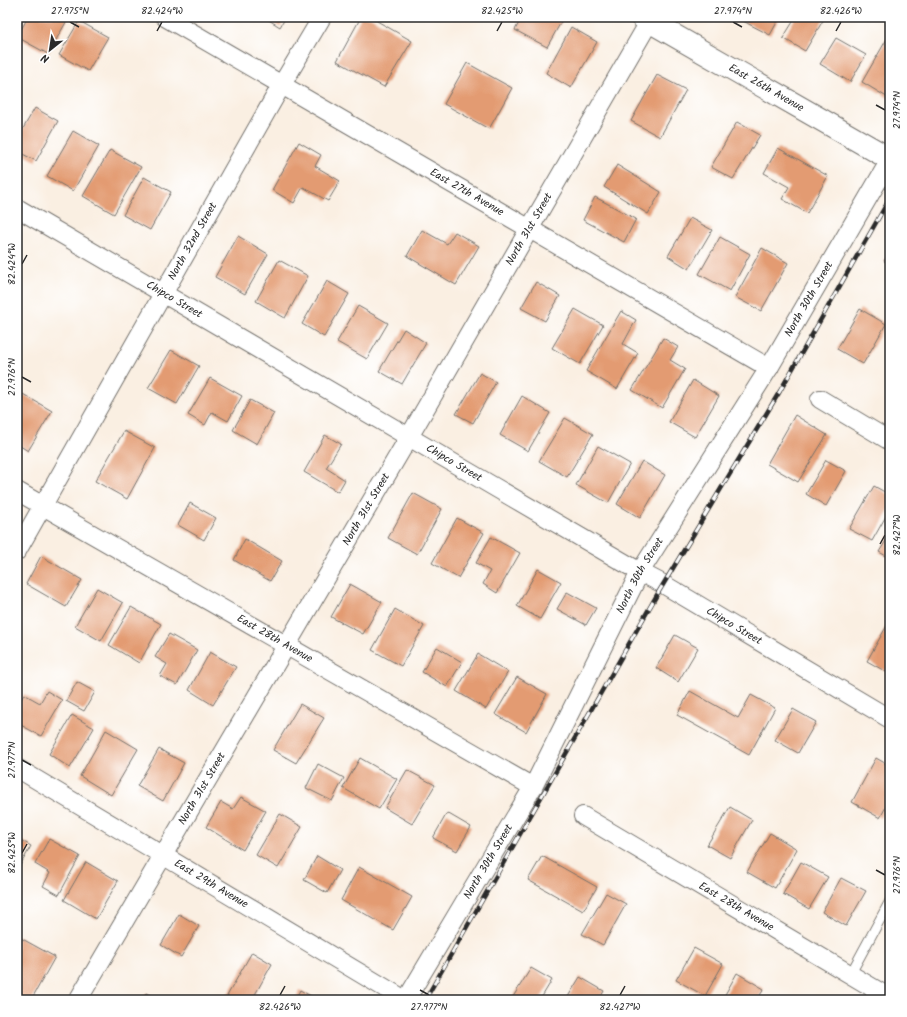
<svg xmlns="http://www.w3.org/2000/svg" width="907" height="1017" font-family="Kalam,sans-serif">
  <rect width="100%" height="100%" fill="#fff"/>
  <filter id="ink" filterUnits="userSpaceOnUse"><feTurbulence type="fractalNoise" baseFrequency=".025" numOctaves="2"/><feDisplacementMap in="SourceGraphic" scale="8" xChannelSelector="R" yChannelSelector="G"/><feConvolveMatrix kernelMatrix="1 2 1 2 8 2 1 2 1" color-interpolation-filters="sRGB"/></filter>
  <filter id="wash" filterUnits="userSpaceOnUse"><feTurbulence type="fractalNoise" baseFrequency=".012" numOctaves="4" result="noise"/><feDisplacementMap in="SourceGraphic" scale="16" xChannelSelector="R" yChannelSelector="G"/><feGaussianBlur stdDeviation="0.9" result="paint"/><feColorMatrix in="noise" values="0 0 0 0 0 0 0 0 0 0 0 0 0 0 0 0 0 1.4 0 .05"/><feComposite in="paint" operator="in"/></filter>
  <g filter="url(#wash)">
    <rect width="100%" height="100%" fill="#faefe2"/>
    <g id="blocks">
      <path fill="#e39b72" d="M28,17H69L48,54L17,37Z
        M264,17H286L280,27Z
        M361,17H370L412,41L384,87L337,61Z
        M522,17H552L561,22L547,47L515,30Z
        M745,17H780L770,35L743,21Z
        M796,17H825L805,51L783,38Z
        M79,21L108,37L88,71L59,55Z
        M571,27L597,42L571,88L546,73Z
        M888,37L890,38V99L862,82Z
        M836,38L866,55L850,82L820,64Z
        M467,63L512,88L489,129L444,104Z
        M657,75L686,90L660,137L631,121Z
        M35,108L58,121L36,161L17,151V139Z
        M737,122L760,135L733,179L711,167Z
        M73,131L99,146L73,191L47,176Z
        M299,142L321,155L315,166L340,181L328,201L303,187L294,203L272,190Z
        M778,148L828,176L807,213L782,199L789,187L764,173Z
        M110,150L141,167L114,214L83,196Z
        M617,165L661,192L648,214L604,187Z
        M144,177L171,192L150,230L123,215Z
        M595,197L636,219L624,242L583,220Z
        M690,218L712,230L689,269L668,256Z
        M422,230L447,244L455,232L479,246L456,285L407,256Z
        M238,236L268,254L245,294L215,277Z
        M720,237L750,254L730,291L699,274Z
        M762,248L788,263L761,311L735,297Z
        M890,252V265L884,261Z
        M279,260L308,276L285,318L256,301Z
        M327,281L349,294L324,337L302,324Z
        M536,282L560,296L545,321L521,308Z
        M358,306L388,323L367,359L337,342Z
        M575,309L603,325L580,364L552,348Z
        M860,309L886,324L863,364L837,349Z
        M621,311L636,320L623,344L638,353L617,389L586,371Z
        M404,329L426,343L402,384L379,371Z
        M663,338L678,347L670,360L685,369L662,408L632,390Z
        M171,350L199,366L177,404L148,388Z
        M480,373L496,382L473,423L456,414Z
        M210,378L242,396L228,421L212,412L205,425L188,415Z
        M693,380L719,396L695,437L669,422Z
        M21,393L52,411L28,451L17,444V400Z
        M522,396L550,413L528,451L500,435Z
        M250,400L274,413L257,444L233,430Z
        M795,415L827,435L798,482L767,464Z
        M565,418L593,434L567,477L539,461Z
        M124,431L155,448L127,499L95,481Z
        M325,435L341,444L326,468L345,480L338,492L304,472Z
        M598,446L630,464L608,503L576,485Z
        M826,460L846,471L826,506L806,494Z
        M642,461L665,475L640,518L617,504Z
        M874,486L890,495V509L872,541L849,529Z
        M413,493L442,509L417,554L388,538Z
        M190,503L216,518L204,540L178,525Z
        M457,518L484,533L458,578L432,563Z
        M890,534V558L879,552Z
        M491,537L520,553L497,593L483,584L490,571L476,563Z
        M245,539L282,561L270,581L234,560Z
        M41,556L82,580L66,607L26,584Z
        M538,569L561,582L540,619L517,606Z
        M350,584L382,602L363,634L331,617Z
        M97,588L123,603L101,641L75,626Z
        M567,592L596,608L586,625L557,609Z
        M131,607L161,624L139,663L109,645Z
        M395,609L424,626L401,666L372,650Z
        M890,620V674L867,661Z
        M169,634L197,650L177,685L160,676L167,664L155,657Z
        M675,635L698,648L678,682L656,668Z
        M437,647L462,662L447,687L422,672Z
        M210,652L236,667L213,705L189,690Z
        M478,654L508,672L486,709L456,691Z
        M517,677L547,694L526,732L495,714Z
        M77,682L95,692L84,711L66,701Z
        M47,691L62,700L41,736L17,723V707L24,694L40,703Z
        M690,691L738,718L751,695L775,708L749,755L677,715Z
        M300,704L324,718L296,763L273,750Z
        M793,709L816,722L798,753L775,740Z
        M72,715L94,728L70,768L49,754Z
        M106,730L138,749L111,795L80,776Z
        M159,749L184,763L163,801L137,786Z
        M360,758L397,779L379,809L343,788Z
        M876,758L890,766V804L888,803L880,818L852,802Z
        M318,764L344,778L332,801L306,788Z
        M407,770L435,785L412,824L385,808Z
        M241,797L266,811L243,850L206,827L221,802L233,809Z
        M730,807L752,820L730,858L707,845Z
        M447,813L471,827L457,851L433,838Z
        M280,814L302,827L278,868L256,855Z
        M770,833L797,849L775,888L747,872Z
        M17,838L31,846L17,871Z
        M49,839L80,856L59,895L43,886L50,873L35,864Z
        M317,856L340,870L327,893L304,880Z
        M542,856L597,887L583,911L528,880Z
        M86,862L118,881L96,919L64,900Z
        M801,862L828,877L809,909L783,894Z
        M359,867L412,897L393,930L341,900Z
        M841,878L866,891L846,926L822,912Z
        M606,893L626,904L603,945L582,934Z
        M179,914L199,926L181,957L161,945Z
        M17,936L55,957L31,1000H17Z
        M694,948L723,964L705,996L676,980Z
        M252,952L272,964L252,1000H234L227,996Z
        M531,968L552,980L540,1000H511Z
        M737,973L764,989L757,1000H722Z
        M580,977L604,991L599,1000H566Z
        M300,990L318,1000H295Z
        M146,993L159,1000H142Z"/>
    </g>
  </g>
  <g filter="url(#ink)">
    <use href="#blocks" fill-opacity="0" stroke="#73706b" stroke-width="1"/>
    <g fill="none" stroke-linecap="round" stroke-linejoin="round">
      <defs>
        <path id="service" d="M850,975L890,901"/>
        <g id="minor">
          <path id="s1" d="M165,17L769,368"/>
          <path id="s2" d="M17,208L640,572L663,584L890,719"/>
          <path d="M820,399L890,441"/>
          <path id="s3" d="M17,491L533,787"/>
          <path id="s4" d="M17,551L281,86L322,17"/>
          <path id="s5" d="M17,768L405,1000"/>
          <path id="s6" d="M583,816L890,998"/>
          <path id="s7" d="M78,1000L409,437L652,17"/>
          <path id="s8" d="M406,1000L533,787L640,572L769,368L890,160"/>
        </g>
        <g id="tertiary">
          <path id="s9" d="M642,17L890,159"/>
        </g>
      </defs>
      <use href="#service" stroke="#73706b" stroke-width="11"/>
      <use href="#minor" stroke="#73706b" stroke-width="20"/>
      <use href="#tertiary" stroke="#73706b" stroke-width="24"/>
      <use href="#service" stroke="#fff" stroke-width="9"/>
      <use href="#minor" stroke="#fff" stroke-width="18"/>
      <use href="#tertiary" stroke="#fff" stroke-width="22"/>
      <defs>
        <path id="rail" d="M425,1000L658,593L780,391L890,198"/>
      </defs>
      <use href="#rail" stroke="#2b2b2b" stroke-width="4.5"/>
      <use href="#rail" stroke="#fff" stroke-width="3" stroke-dasharray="9" stroke-linecap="butt"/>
    </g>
  </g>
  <path fill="none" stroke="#2b2b2b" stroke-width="1.5" d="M70,22L79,27M733,22L742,27M157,31L162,22M497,31L502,22M836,31L841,22M876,105L885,110M22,264L27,255M22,377L31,382M880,544L885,535M22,760L31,765M22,853L27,844M876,870L885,875M420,990L429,995M280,995L285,986M620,995L625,986"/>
  <g text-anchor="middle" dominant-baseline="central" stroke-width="4" stroke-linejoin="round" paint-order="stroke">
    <g font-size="11" fill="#2b2b2b" stroke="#fff">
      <text stroke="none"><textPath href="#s9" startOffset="143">East 26th Avenue</textPath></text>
      <text stroke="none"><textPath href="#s1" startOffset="349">East 27th Avenue</textPath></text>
      <text stroke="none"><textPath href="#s7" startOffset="893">North 31st Street</textPath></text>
      <text stroke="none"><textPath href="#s4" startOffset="356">North 32nd Street</textPath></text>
      <text stroke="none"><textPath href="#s8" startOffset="809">North 30th Street</textPath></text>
      <text stroke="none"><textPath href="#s2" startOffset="182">Chipco Street</textPath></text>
      <text stroke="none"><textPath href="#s2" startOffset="506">Chipco Street</textPath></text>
      <text stroke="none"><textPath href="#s7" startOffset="569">North 31st Street</textPath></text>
      <text stroke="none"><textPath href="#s8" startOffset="485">North 30th Street</textPath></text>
      <text stroke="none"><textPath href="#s2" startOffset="830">Chipco Street</textPath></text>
      <text stroke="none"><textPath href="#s3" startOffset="297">East 28th Avenue</textPath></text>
      <text stroke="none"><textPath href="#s7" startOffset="245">North 31st Street</textPath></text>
      <text stroke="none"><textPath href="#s8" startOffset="161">North 30th Street</textPath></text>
      <text stroke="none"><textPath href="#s5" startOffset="226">East 29th Avenue</textPath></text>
      <text stroke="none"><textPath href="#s6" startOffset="178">East 28th Avenue</textPath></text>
    </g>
  </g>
  <rect width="907" height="1017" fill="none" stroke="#fff" stroke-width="44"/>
  <g transform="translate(50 50) rotate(210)" stroke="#ffffff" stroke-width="3" paint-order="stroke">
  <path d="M0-3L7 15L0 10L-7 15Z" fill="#2b2b2b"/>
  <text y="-6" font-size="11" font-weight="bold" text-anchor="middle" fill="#2b2b2b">N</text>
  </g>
  <rect x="22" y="22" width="863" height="973" fill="none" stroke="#2b2b2b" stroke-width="1.5"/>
  <g font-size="10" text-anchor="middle" fill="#2b2b2b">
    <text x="70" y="14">27.975°N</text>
    <text x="162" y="14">82.424°W</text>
    <text x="502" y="14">82.425°W</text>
    <text x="733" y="14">27.974°N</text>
    <text x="841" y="14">82.426°W</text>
    <text transform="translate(896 110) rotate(-90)" y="4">27.974°N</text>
    <text transform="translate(11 264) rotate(-90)" y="4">82.424°W</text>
    <text transform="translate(11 377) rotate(-90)" y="4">27.976°N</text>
    <text transform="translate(896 535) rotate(-90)" y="4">82.427°W</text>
    <text transform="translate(11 760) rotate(-90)" y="4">27.977°N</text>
    <text transform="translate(11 853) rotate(-90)" y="4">82.425°W</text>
    <text transform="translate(896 875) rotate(-90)" y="4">27.976°N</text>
    <text x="280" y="1010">82.426°W</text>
    <text x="429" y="1010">27.977°N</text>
    <text x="620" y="1010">82.427°W</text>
  </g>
</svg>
